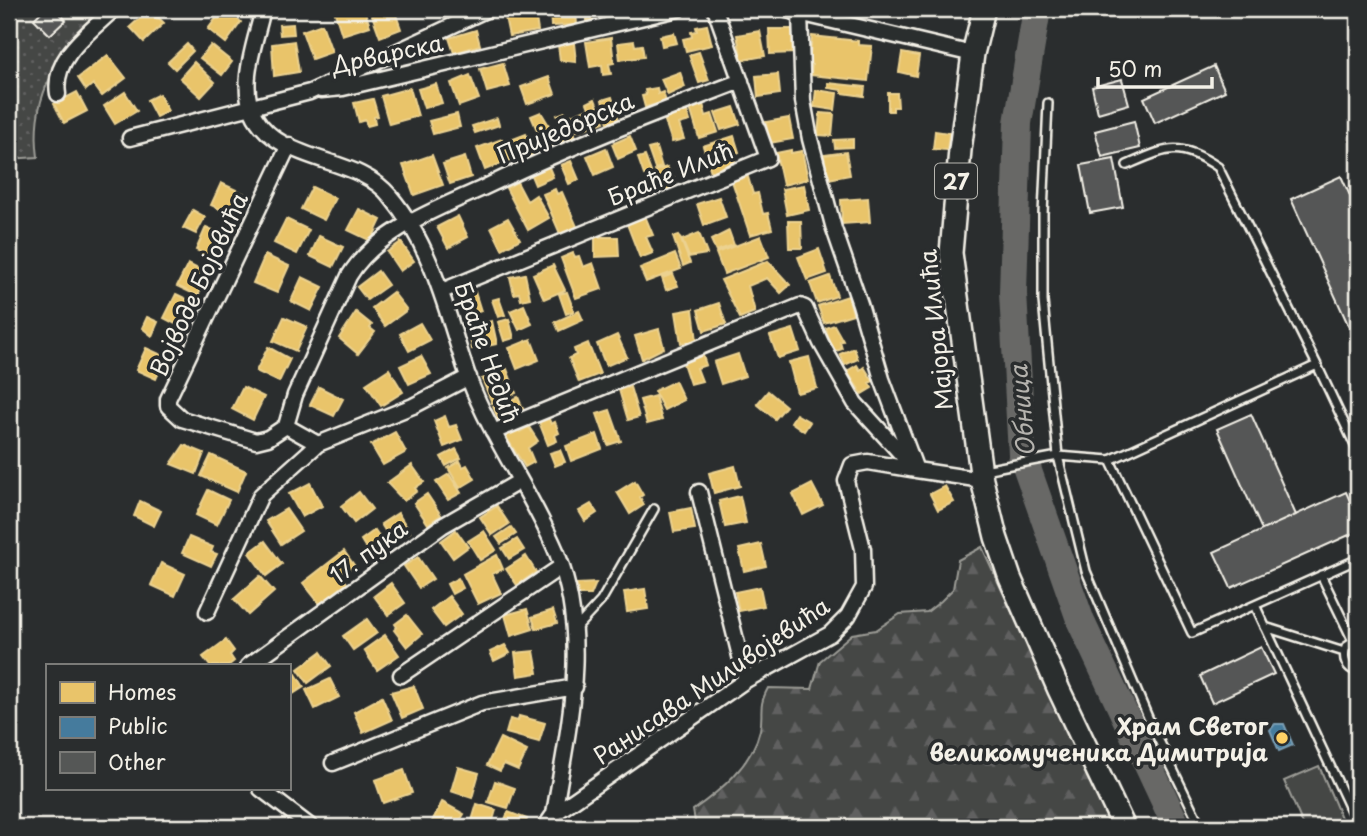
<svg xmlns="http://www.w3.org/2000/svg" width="1367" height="836" font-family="'Playpen Sans',sans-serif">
  <defs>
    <pattern id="green-dots" width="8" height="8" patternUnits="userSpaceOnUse" patternTransform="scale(1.75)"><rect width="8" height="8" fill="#444645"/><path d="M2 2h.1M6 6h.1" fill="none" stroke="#606160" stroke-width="1.8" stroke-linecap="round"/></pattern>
    <pattern id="forest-firs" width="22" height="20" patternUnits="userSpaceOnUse" patternTransform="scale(1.75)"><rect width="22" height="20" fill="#444645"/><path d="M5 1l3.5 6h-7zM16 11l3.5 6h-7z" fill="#606160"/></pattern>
  </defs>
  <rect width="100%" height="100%" fill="#2a2d2e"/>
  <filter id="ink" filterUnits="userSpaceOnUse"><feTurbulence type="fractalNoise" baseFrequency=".0143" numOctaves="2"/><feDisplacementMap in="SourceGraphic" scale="14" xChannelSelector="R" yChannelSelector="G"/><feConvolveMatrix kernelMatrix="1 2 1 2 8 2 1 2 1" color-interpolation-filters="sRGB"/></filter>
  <g filter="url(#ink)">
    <path fill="url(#green-dots)" stroke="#9c9c96" stroke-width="2" d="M9,9H98C61,59 29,90 38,157L9,159Z"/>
    <path fill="url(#forest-firs)" stroke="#9c9c96" stroke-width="2" d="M982,547L1111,827H696L693,810C720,791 752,765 760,730C764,711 757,709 768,688L812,689L820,661L852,634L876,630L900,614L927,612L941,601L953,589L958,560Z"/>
    <path fill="#444645" stroke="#9c9c96" stroke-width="2" d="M1319,766L1345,827H1304L1284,781Z"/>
    <path fill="#e9c46a" stroke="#ecd290" stroke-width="2" d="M150,9L164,23L144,42L130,27Z
      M223,9H235L241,13L237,18L241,22L226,43L208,29Z
      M339,9H364L370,26L342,35L334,10Z
      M389,9H394L401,29L380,37L372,15Z
      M550,9H576L577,25L551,26Z
      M609,9L610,18L587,21L586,10Z
      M535,12L538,31L509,36L505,17Z
      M293,24L294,34L280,35L279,25Z
      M322,24L332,52L312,59L302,31Z
      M707,25L712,45L686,51L683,39L692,37L691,32L697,31L696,27Z
      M769,29H794L795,53L770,54Z
      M476,30L480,45L454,53L449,38Z
      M760,31L765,56L742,60L737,35Z
      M674,33L677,43L662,46L660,36Z
      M812,36L858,41V45L872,46L868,81L811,75L812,65H809Z
      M611,38L614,63L609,64L611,74L603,75L602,65L590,67L586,42Z
      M294,41L299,72L274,76L272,44Z
      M634,41L635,46L642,45L644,57L620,60L618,43Z
      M574,43L576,62L560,60L558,45Z
      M187,44L193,51L175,69L168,62Z
      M211,45L232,62L222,75L200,58Z
      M699,52L709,80L699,83L689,55Z
      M902,53L919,56L916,76L899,72Z
      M108,55L126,78L102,96L93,84L86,90L78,78Z
      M194,62L215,82L201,97L180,78Z
      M503,63L510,86L487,92L480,69Z
      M680,72L685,87L668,95L661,79Z
      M778,74L780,94L758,97L756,76Z
      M470,75L479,99L459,106L451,83Z
      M549,77L555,94L527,104L521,87Z
      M828,83L865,87L864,96L842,93V90L828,88Z
      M436,84L442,103L424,108L418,89Z
      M410,88L418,116L389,124L381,96Z
      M657,88L658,94L663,92L666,102L645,107L642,96L646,95L645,90Z
      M816,90L837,93L835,110L814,107Z
      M77,92L87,111L64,123L54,104Z
      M125,92L137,111L115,124L104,106Z
      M888,93H897L898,107H893V111H888Z
      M159,94L168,111L156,117L147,100Z
      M612,97L619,120L608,123L602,100Z
      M373,99L378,116L374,117L375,124L367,126L365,120L359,122L354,103Z
      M595,99L604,122L596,125L587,103Z
      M703,104L706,116L712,114L718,132L699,138L690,108Z
      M734,107L740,124L721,130L715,113Z
      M586,109L592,126L577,131L571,115Z
      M687,111L690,121L679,124L684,139L672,142L664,118Z
      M541,112L553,132L560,129L564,141L545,149L531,116Z
      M565,112L575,136L568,139L557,115Z
      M820,113L834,114L832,136L818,135Z
      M457,114L460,127L433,134L429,121Z
      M497,118L499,125L475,133L472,126Z
      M789,118L793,139L769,143L766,122Z
      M935,131L949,133L947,150L933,149Z
      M526,134L533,154L515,161L508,141Z
      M630,136L636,151L618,159L612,144Z
      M734,136L739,152L733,154L735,162L724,166L726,170L712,175L703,146Z
      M502,139L510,160L485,170L477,148Z
      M853,139V147L835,148L834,140Z
      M656,147L662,167L655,169L648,149Z
      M606,148L613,167L595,175L587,156Z
      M791,150V153L802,151L808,179L783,185L776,153Z
      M846,152L850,175L828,179L824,155Z
      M432,155L443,185L414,195L403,165Z
      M645,156L651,172L644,175L638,158Z
      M465,157L471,177L450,184L443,164Z
      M571,161L579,180L569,184L561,165Z
      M548,165L553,177L535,185L530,173Z
      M667,167L676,182L673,183L675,189L663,194L655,171Z
      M748,177L753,194L758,193L763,214L768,213L772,229L750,235L732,181Z
      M517,182L527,201L536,195L549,218L528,230L506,188Z
      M221,183L247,195L237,217L211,205Z
      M804,185L809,210L787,215L782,189Z
      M312,187L335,198L324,220L301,209Z
      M555,189L557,194L562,192L578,229L561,236L543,194Z
      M719,197L726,217L704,225L697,204Z
      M868,198L870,222L842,224L841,200Z
      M359,209L381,220L371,241L348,230Z
      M193,210L205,217L196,234L183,228Z
      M458,216L468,237L448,248L437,227Z
      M645,216L653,235L646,237L653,253L640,258L627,224Z
      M508,218L520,239L502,249L491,227Z
      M286,219L309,230L297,254L274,243Z
      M788,221H801L802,248H789Z
      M206,227L226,236L216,259L196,250Z
      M729,231L734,245L716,251L711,240Z
      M699,233L707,254L689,257L682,240Z
      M679,235L690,263L683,266L673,237Z
      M319,236L343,247L333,267L310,256Z
      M761,236L769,257L724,274L716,253Z
      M595,237H618L619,256L595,257Z
      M401,242L414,261L400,271L387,252Z
      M819,249L827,273L807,280L798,257Z
      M573,253L575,257L579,256L583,267L593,263L602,289L576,298L561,258Z
      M675,254L681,269L646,282L640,268Z
      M265,255L289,266L277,293L253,283Z
      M768,261L790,285L781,293L767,278L748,286L755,312L740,318L721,280Z
      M188,264L208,274L198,296L177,286Z
      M553,265L565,290L544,299L533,274Z
      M378,271L388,285L367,300L357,287Z
      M525,274L530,298L521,300L519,293L514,294L510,277Z
      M673,274L678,286L666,290L662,278Z
      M830,276L837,296L817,303L810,283Z
      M302,277L323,287L311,311L291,301Z
      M393,292L407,310L385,326L372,308Z
      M475,292L481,311L465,316L459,298Z
      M567,292L574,311L566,314L559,294Z
      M176,294L195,303L183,328L164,318Z
      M848,296L853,314L824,323L818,306Z
      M499,298L505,315L498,317L492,300Z
      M719,303L726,324L704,331L698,310Z
      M524,305L532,324L519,330L510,311Z
      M693,309L697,341L681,343L676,312Z
      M579,311L583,320L559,331L555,322Z
      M356,312L372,325L370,328L375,332L358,354L339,338Z
      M147,317L158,322L152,336L142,328Z
      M284,317L307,327L296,351L273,341Z
      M509,319L514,338L504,341L498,322Z
      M492,321L497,344L472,349L468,327Z
      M420,323L430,340L409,351L400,334Z
      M834,325L843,341L840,342L842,349L833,352L826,328Z
      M659,329L664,348L642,359L635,336Z
      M793,329L800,351L778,358L770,336Z
      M617,335L627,357L606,366L597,344Z
      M531,339L539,360L517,369L509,348Z
      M588,343L600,374L579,382L569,358L576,355L574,349Z
      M268,347L290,359L279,382L256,371Z
      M146,348L166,357L156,379L136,370Z
      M854,348L858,359L845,365L840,354Z
      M702,353L706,365L697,368L702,381L690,384L682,360Z
      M738,354L745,376L721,384L714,362Z
      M421,356L431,374L409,384L400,366Z
      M809,357L817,388L797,393L789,362Z
      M857,365L860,370L864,367L873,381L869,383L872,388L862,394L847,371Z
      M389,369L403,392L381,406L366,384Z
      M507,369L516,393L492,403L482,379Z
      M675,381L684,400L664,410L654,391Z
      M243,387L264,397L253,420L232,409Z
      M319,387L343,399L334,416L310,405Z
      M630,387L639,417L628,420L619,390Z
      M768,391L786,406L775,419L757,404Z
      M655,396L662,420L647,424L640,400Z
      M518,397L523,409L498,419L493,406Z
      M610,410L621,441L608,445L597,414Z
      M796,414L810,422L804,431L791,422Z
      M445,416L449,427L456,425L462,440L444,447L434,421Z
      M549,419L551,424L555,422L559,433L555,435L557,441L548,445L539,422Z
      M517,427L520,432L529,427L538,441L528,448L534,462L525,467L505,435Z
      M395,432L406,452L383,465L371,445Z
      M597,434L602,449L571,461L566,446Z
      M184,445L204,453L196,474L171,464Z
      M456,449L461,458L446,466L441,457Z
      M560,450L565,462L555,466L550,453Z
      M211,455L246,471L237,492L201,476Z
      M460,461L463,467L467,465L475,479L460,488L448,468Z
      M412,465L424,482L415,488L417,491L404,501L387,483Z
      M735,466L740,486L714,493L709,473Z
      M449,474L461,493L448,500L436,482Z
      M635,481L643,495L640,497L644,505L630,514L617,492Z
      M310,483L322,506L302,517L289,494Z
      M812,484L823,505L803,515L793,494Z
      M945,486L954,502L938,510L930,494Z
      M208,490L229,500L217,525L196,515Z
      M359,492L372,509L354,523L341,506Z
      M427,494L441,515L428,524L414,503Z
      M740,496L746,523L725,527L719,501Z
      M140,501L161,511L154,526L134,516Z
      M591,504L597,513L585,521L579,511Z
      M497,506L509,524L492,535L480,517Z
      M691,508L695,529L674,532L670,512Z
      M286,509L301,531L281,544L266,521Z
      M398,513L410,532L393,543L381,524Z
      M511,527L516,534L501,544L496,537Z
      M375,530L381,539L367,550L361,540Z
      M456,530L468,547L453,558L441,541Z
      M484,531L496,550L480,560L468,541Z
      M189,537L213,547L211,552L217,554L211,566L182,553Z
      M517,539L524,550L509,559L502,548Z
      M265,541L282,564L266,576L249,553Z
      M761,544L766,566L744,571L739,549Z
      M344,551L354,565L341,575L347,583L320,604L303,583Z
      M497,555L503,569L492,574L501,593L478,604L463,574Z
      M526,556L536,572L517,585L506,569Z
      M418,557L433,579L419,588L404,566Z
      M161,563L185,574L175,596L151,585Z
      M260,576L274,592L248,615L234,599Z
      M458,578L463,588L452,594L447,584Z
      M391,583L405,603L388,615L374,596Z
      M596,583L591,595H578L577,584Z
      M760,587L764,606L739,611L735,592Z
      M645,589L648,609L627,612L624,592Z
      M449,596L462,614L444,627L431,610Z
      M527,609L533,629L511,636L505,615Z
      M553,610L557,623L536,629L532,617Z
      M407,615L422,634L407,647L394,630L397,627L395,624Z
      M367,619L377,633L353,650L343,636Z
      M385,635L399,655L377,670L364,650Z
      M226,640L234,651L230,655L234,661L228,666H210L203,657Z
      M505,645L510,653L494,661L490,652Z
      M534,651L538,673L518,676L515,653Z
      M321,652L331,666L308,683L298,669Z
      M294,671L304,687L293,694L289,686V674Z
      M330,679L339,697L315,709L306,690Z
      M414,686L423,709L402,718L391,692Z
      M382,697L392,720L363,733L354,712Z
      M519,716L545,723L539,742L506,733L510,719L518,721Z
      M500,738L527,751L518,770L504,764L500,771L487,765Z
      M458,767L479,773L472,798L451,791Z
      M404,770L412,793L383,803L375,780Z
      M495,781L515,788L508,808L488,802Z
      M442,802L464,814L456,827H429Z
      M477,804L496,810L491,827H470Z
      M508,812L527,819L524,827L504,822Z"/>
    <path fill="#457b9d" stroke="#7a9eb4" stroke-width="2" d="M1275,724H1284L1293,745L1279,751L1270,730Z"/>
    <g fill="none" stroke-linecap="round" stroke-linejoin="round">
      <path stroke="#676866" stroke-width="28" d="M1037,9L1018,123L1013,293L1022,454L1081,622L1177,827"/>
    </g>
    <path fill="#555756" stroke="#f4f1e8" stroke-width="2" d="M44,9H55L66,20L50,35L34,19Z
      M1214,66L1225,91L1155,123L1144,98Z
      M1122,79L1129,104L1098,113L1092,87Z
      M1134,121L1140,148L1102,157L1095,131Z
      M1114,159L1123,207L1090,213L1081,165Z
      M1341,176L1358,213L1356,342L1291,199Z
      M1251,414L1296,515L1262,530L1217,429Z
      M1346,492L1358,519V531L1231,588L1214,552Z
      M1261,647L1274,674L1212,703L1200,676Z"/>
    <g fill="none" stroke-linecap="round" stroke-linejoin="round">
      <defs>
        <path id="lane" d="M1048,103L1043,214V301L1058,456L1110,460L1317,365L1218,167C1178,141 1169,147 1127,165
          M1317,365L1358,452
          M1110,460L1192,633L1358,559
          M984,470L1058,456L1086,571L1150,722L1201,827
          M1321,575L1353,641
          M1255,605L1353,815L1358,813
          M1265,627L1344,652
          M575,629L601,601L654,509
          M1358,639L1346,647C1342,659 1346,669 1358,672"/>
        <path id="street" d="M263,9C256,41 237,86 255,117C283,165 357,155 390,196C434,248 447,316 469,379C492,440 532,493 557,553C591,638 568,728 554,814L545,827
          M782,9L973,54
          M321,90L343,88L678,9
          M58,94C52,57 90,32 114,9
          M130,138L310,92L488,9
          M289,145L168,399V406L182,419L256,441L268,438L286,426L295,395L349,276C377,230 438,209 485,187C568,147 654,114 741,81
          M442,291L768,158L715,9
          M286,426L318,444L413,406L469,377
          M493,432L800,306L805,308L821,343L855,403L916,470L982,480
          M699,492L746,680
          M207,612L261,495L318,444
          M248,666L442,526L520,481
          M401,675L562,566
          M333,763L482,703L575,687
          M261,789L311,827
          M554,814L746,680L830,634L848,616L864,587L863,549L846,481L852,465L868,462L916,470L882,379L860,304L834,229L810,139L803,101L800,13"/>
        <path id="primary" d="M984,9L973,54L960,150L951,253L982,480L996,537L1010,578L1059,690L1124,827"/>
      </defs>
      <use href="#lane" stroke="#f4f1e8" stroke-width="12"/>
      <use href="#street" stroke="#f4f1e8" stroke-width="19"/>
      <use href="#primary" stroke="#f4f1e8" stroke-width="26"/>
      <use href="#lane" stroke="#2a2d2e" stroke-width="7"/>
      <use href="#street" stroke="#2a2d2e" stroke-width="14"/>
      <use href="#primary" stroke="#2a2d2e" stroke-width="21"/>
    </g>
  </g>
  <circle fill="#ffd166" stroke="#2a2d2e" stroke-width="2.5" cx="1282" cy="738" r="7"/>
  <g text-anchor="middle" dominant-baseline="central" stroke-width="7" stroke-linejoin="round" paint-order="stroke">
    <rect fill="#2a2d2e" stroke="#b7b6b0" stroke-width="2" x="935" y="163.5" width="42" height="35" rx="5"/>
    <g font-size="21" font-weight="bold" fill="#f4f1e8">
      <text x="956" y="181">27</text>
    </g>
    <g font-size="23" fill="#f4f1e8" stroke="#2a2d2e">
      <text transform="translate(387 53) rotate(-12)">Дрварска</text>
      <text transform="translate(565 127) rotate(-23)">Приједорска</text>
      <text transform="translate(670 173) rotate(-22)">Браће Илић</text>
      <text transform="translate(198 284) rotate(-65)">Војводе Бојовића</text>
      <text transform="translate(935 330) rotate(-96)">Мајора Илића</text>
      <text transform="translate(488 352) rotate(70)">Браће Недић</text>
      <text transform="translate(368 551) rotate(-36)">17. пука</text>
      <text transform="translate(711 680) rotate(-34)">Ранисава Миливојевића</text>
    </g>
    <g font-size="23" font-weight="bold" fill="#f4f1e8" stroke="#2a2d2e" text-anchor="end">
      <text x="1268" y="725">Храм Светог<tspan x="1268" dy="26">великомученика Димитрија</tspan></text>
    </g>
    <g font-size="24" font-style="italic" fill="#b5b3ae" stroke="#2a2d2e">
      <text transform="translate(1021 411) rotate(-95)">Обница</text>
    </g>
  </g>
  <rect width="1367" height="836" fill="none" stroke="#2a2d2e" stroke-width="35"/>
  <rect x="18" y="18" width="1332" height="801" fill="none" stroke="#f4f1e8" stroke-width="2.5" filter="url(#ink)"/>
  <rect x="46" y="664" width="245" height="126" fill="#2a2d2e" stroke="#7b7b78" stroke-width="2"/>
  <rect x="60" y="682" width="35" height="21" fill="#e9c46a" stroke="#7b7b78" stroke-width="2"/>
  <text x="108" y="700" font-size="21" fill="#f4f1e8">Homes</text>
  <rect x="60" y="717" width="35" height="21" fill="#457b9d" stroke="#7b7b78" stroke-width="2"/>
  <text x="108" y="734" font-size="21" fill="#f4f1e8">Public</text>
  <rect x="60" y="752" width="35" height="21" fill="#555756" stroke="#7b7b78" stroke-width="2"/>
  <text x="108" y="770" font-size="21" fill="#f4f1e8">Other</text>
  <path d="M1098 77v10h114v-10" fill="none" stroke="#f4f1e8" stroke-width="3.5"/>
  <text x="1108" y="77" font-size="21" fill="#f4f1e8" stroke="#2a2d2e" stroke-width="5" paint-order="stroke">50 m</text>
</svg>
